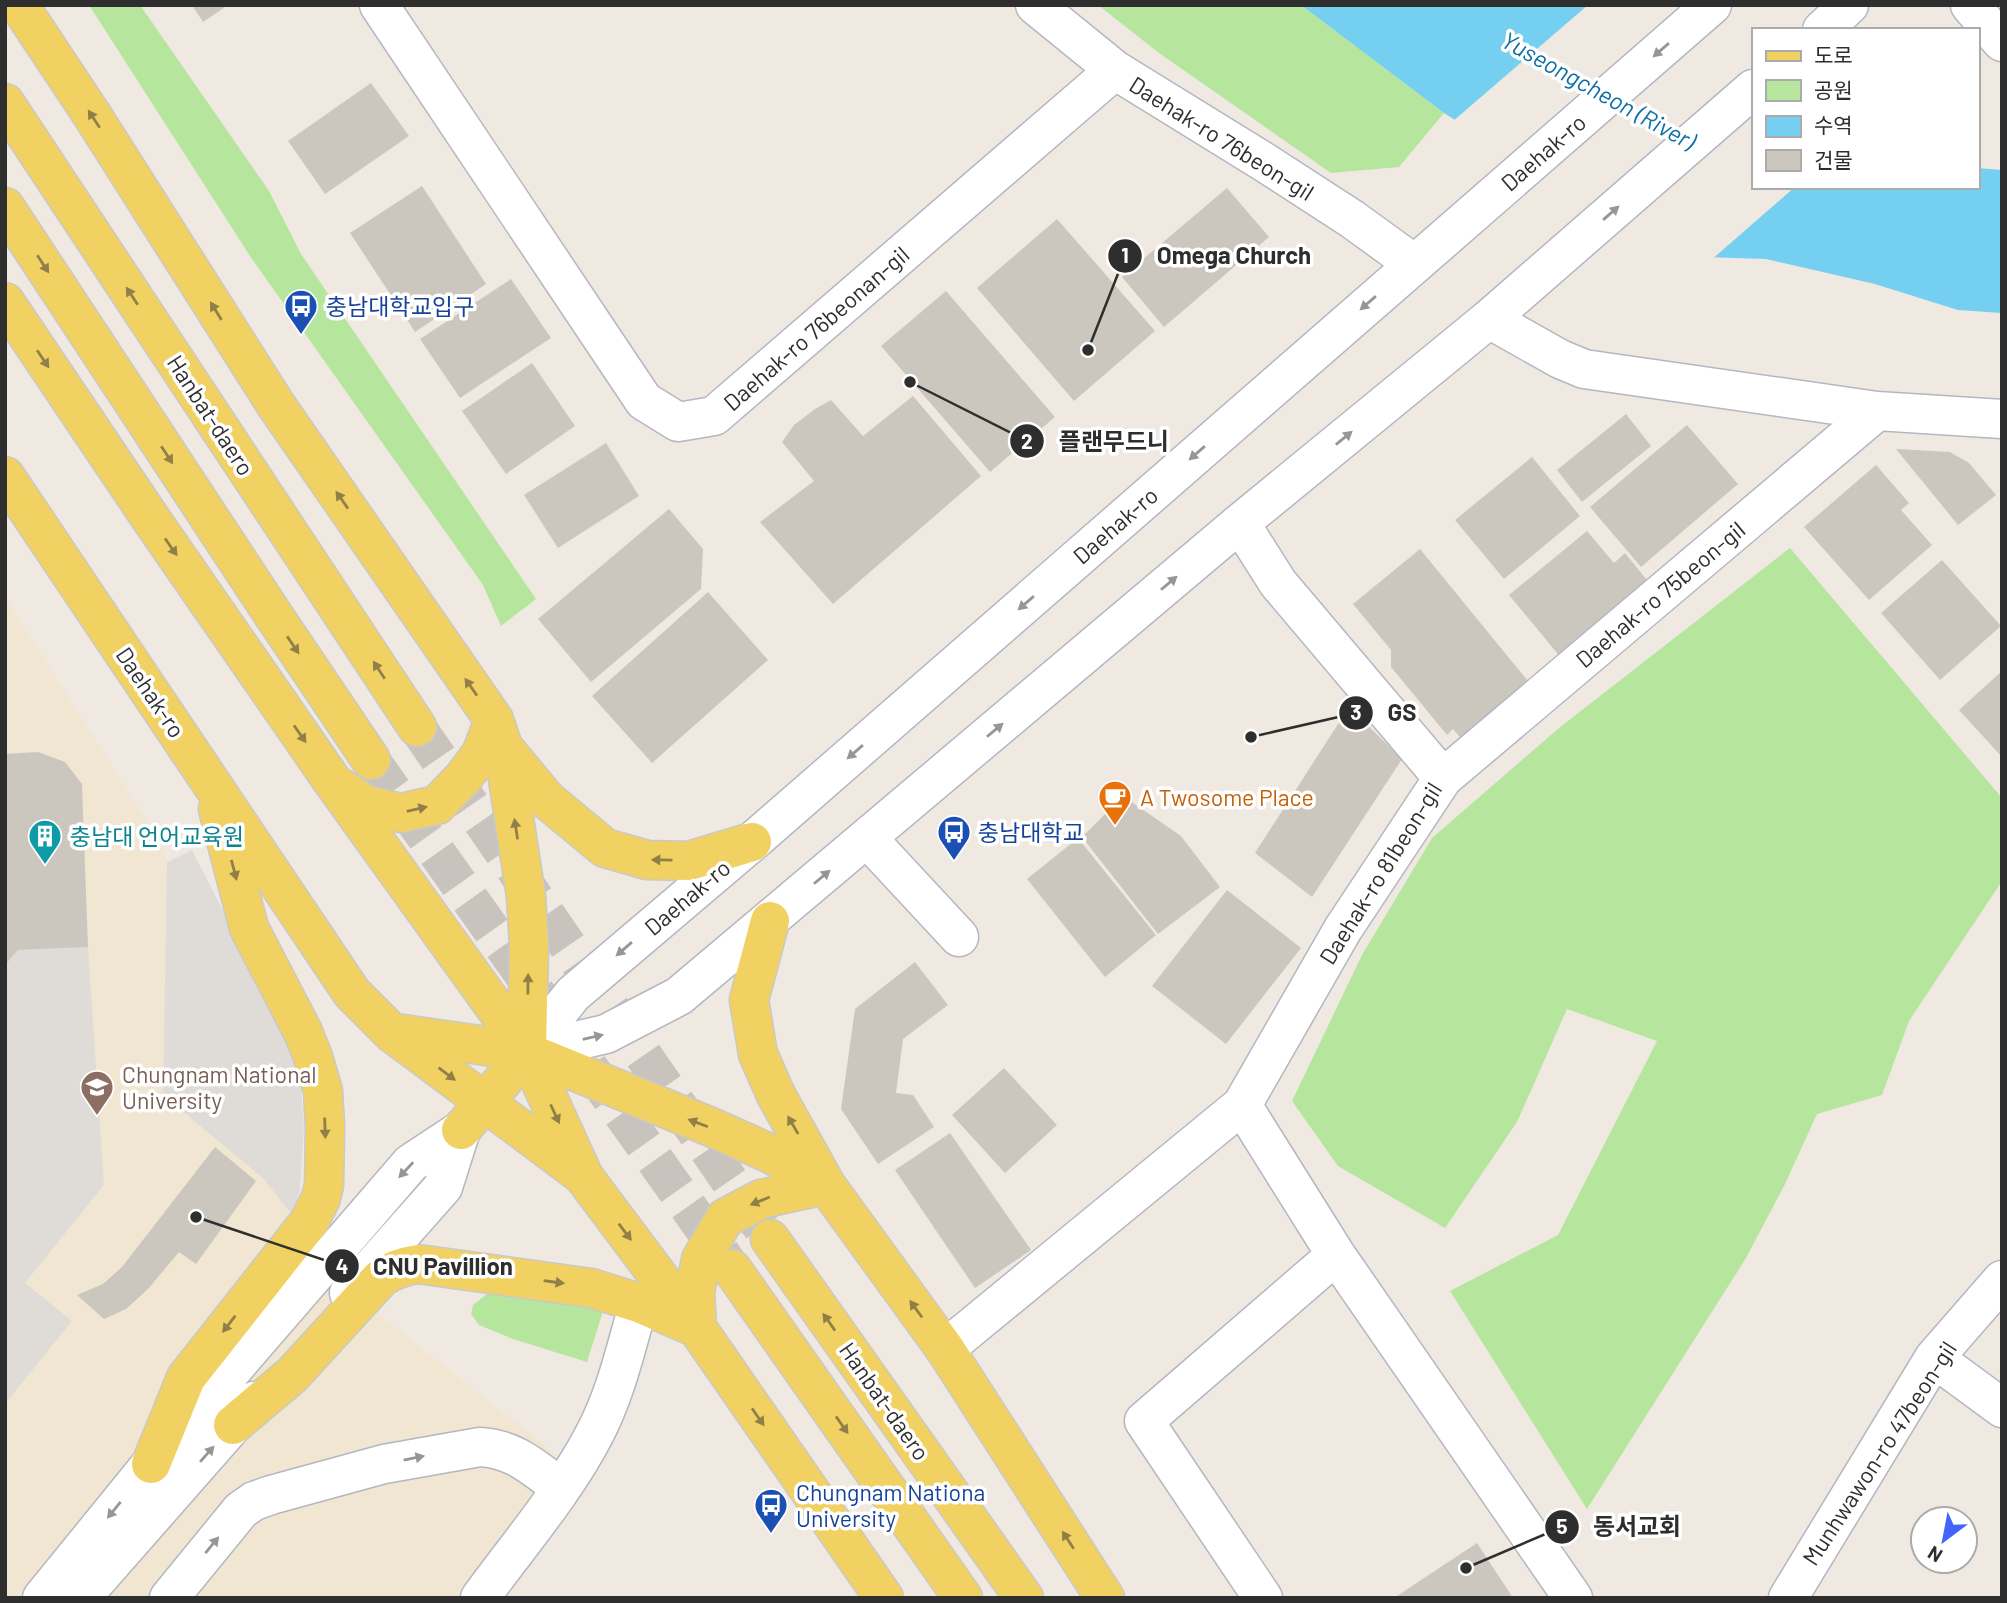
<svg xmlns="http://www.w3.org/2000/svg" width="2007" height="1603" font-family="Barlow,'Noto Sans KR',sans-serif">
  <rect width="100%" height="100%" fill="#efe9e1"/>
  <path fill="#f0e6d1" d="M5,597L155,834L167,862L163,1095L263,1178L283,1204L380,1315L559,1457L494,1598H5Z"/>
  <path fill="#b6e59e" d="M89,5H140L269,191L301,254L536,599L501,626L483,585L250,256Z
    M1098,5H1301L1444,113L1399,167L1331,173L1159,53Z
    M1790,548L2002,798V881L1909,1021L1882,1095L1817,1114L1785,1184L1746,1258L1587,1509L1450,1291L1558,1235L1657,1041L1567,1009L1517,1122L1445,1228L1338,1166L1292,1101L1362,955L1432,838L1559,728Z
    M497,1286L604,1308L587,1362L513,1339L479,1325L471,1314L473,1305Z"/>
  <path fill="#dfdcd8" d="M192,850L299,1060L304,1128L300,1191L292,1215L263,1178L163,1095L167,862Z
    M88,947L104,1185L25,1283L72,1321L5,1404V965L18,950Z"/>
  <path fill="#75cff0" d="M1301,5H1643L1753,187H1977V168L2002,170V313L1958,310L1875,284L1766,259L1673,256L1444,113Z"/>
  <path fill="#efe9e1" d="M1588,5H1650L1753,66V187H1795L1710,261L1672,259L1452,122Z"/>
  <path fill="#cbc7bf" d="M192,5H228L203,22Z
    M371,83L409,136L325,194L288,141Z
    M422,186L486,284L415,332L350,233Z
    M1227,188L1269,237L1164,327L1122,277Z
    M1057,219L1155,331L1074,401L977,288Z
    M511,279L551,338L460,398L420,339Z
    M946,291L1055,417L990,472L881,346Z
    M532,363L575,426L506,474L462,411Z
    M913,396L981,476L833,604L760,522L814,481L782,442L794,425L815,409L831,400L863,436Z
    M1626,414L1651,446L1582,502L1557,470Z
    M1687,425L1738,484L1641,567L1590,507Z
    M606,443L639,496L558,548L524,495Z
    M1896,449L1950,452L1969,463L1996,495L1958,525Z
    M1532,457L1580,516L1504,579L1455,520Z
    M1876,465L1909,503L1901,510L1932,545L1869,600L1804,527Z
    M669,509L703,549L701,589L591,682L538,619Z
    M1587,531L1614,563L1625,553L1651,585L1562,659L1509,595Z
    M1420,549L1532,686L1464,742L1453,729L1447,735L1391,667V650L1353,604Z
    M1942,560L2001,626L1940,680L1881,613Z
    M708,592L768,660L652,763L592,696Z
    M2002,671V757L1959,710Z
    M1349,707L1402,759L1312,897L1255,853Z
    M38,752L65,762L82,784L88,947L18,950L5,965V754Z
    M1123,796L1181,836L1220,887L1158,934L1082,837Z
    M1078,838L1156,935L1105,977L1027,879Z
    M1227,890L1301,948L1226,1044L1152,986Z
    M915,962L948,1005L903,1039L896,1093L913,1095L934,1127L878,1164L841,1109L855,1009Z
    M1004,1068L1057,1125L1005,1173L952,1115Z
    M950,1133L1031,1250L975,1288L895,1170Z
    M215,1147L256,1181L196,1264L179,1252L148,1289L126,1309L104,1319L77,1295L103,1284L122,1267Z
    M1477,1543L1513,1598H1394Z"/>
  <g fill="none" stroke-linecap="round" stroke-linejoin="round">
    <path stroke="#c8c4bd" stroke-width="38" stroke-dasharray="38 19" stroke-linecap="butt" d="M417,727L765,1232
      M371,760L540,998
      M589,1067L730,1266"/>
    <defs>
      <path id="minor" d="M379,5L644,401L678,422L714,416L1115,70
        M1035,5L1115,70L1264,162L1352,219L1414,264
        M1970,5L2002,42
        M1822,30L1849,5
        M1489,319L1560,359L1584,369L1877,411L2002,419
        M1240,523L1278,583L1443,778
        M867,838L959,937
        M527,1052L573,994L752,842L1712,5
        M527,1052L606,1034L679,996L1240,523L1489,319L1753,89
        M1242,1105L1336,1255L1573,1598
        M349,1293L443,1187L461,1130
        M945,1349L1242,1105L1343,929L1443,778L1877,411
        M1934,1358L2002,1408
        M42,1598L151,1464L411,1163L461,1130
        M81,1598L254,1401
        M169,1598L241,1510L254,1501L271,1495L384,1464L480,1447C515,1449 534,1468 561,1488
        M480,1598C517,1547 565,1491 594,1435C616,1394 626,1347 639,1303
        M1263,1598L1144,1421L1336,1255
        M1788,1598L1934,1358L2002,1280"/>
      <path id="major" d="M19,5L92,115L276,405L494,720L503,747L526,896L529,946L527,1052L461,1130
        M5,103L417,727
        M5,207L274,616L371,760
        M5,302L151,519L333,782L527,1052L584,1177L697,1328L884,1598
        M5,476L352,993L392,1033L581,1174
        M503,747L547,800L605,848L647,860L689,861L752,842
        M340,787L366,805L401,813L437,805L463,778L481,754L494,720
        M770,921L749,1000L758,1054L776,1095L826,1185L945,1349L1105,1598
        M396,1033L527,1052L711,1127L771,1154L826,1185
        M770,1239L1024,1598
        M732,1269L963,1598
        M233,1425L292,1375L381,1278C392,1270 404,1266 418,1264L591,1288L639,1303L697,1328L695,1292L701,1259L725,1218L761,1199L826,1185
        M151,1464L186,1378L309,1222L321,1198L324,1185L325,1127L323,1091L313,1057L303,1032L249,928L218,809"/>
    </defs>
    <use href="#minor" stroke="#b4b7c1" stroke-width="41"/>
    <use href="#major" stroke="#c9c9c9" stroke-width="41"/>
    <use href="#minor" stroke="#fff" stroke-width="38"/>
    <use href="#major" stroke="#f2d163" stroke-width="38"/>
  </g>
  <defs><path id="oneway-solid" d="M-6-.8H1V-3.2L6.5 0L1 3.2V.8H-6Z" transform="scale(1.75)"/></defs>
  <g fill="#969696">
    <use href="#oneway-solid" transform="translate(1661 50) rotate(139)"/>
    <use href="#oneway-solid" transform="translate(1611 213) rotate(-41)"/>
    <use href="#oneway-solid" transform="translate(1368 303) rotate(139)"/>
    <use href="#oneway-solid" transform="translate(1344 438) rotate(-39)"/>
    <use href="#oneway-solid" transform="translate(1197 453) rotate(139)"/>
    <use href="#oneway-solid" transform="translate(1169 583) rotate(-40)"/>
    <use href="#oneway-solid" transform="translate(1026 603) rotate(139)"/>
    <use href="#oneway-solid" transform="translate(995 730) rotate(-40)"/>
    <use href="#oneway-solid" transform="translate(855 752) rotate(139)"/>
    <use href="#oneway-solid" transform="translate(822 877) rotate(-40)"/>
    <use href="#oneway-solid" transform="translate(624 949) rotate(139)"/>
    <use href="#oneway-solid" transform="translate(593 1037) rotate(-13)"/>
    <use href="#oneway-solid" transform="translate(406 1170) rotate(133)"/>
    <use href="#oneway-solid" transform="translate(207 1454) rotate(-49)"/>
    <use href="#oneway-solid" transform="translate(414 1458) rotate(-11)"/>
    <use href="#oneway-solid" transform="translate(114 1510) rotate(129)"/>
    <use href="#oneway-solid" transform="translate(212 1545) rotate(-51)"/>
  </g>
  <g fill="#908048">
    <use href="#oneway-solid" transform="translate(94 119) rotate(-123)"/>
    <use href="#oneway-solid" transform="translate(43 264) rotate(57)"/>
    <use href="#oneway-solid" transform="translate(132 296) rotate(-123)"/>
    <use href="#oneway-solid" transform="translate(216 311) rotate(-122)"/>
    <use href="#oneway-solid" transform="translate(43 359) rotate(56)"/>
    <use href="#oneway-solid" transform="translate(167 455) rotate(57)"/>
    <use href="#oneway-solid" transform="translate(342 500) rotate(-125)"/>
    <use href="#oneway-solid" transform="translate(171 547) rotate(55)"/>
    <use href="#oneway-solid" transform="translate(293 645) rotate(56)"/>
    <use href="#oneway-solid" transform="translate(379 670) rotate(-123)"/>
    <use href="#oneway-solid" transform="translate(471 687) rotate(-125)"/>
    <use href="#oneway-solid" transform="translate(300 734) rotate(55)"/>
    <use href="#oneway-solid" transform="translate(417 809) rotate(-13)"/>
    <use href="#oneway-solid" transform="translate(516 829) rotate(-99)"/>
    <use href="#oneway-solid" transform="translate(662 860) rotate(-179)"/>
    <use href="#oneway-solid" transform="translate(234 870) rotate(75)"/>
    <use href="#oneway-solid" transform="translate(528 984) rotate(-89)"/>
    <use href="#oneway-solid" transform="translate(447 1074) rotate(37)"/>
    <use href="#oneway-solid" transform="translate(555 1114) rotate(65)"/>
    <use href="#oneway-solid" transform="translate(698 1123) rotate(-159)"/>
    <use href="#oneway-solid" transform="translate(793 1125) rotate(-120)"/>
    <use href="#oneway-solid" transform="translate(325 1128) rotate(88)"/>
    <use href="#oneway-solid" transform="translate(760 1201) rotate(158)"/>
    <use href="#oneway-solid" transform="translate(625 1232) rotate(53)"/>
    <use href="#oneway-solid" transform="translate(554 1282) rotate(8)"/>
    <use href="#oneway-solid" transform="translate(916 1309) rotate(-126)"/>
    <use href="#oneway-solid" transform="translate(829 1322) rotate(-125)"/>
    <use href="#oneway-solid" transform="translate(229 1324) rotate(128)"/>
    <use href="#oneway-solid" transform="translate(758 1417) rotate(55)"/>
    <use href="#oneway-solid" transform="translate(842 1425) rotate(55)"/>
    <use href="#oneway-solid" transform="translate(1068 1540) rotate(-123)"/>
  </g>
  <defs>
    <symbol id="bus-pin" viewBox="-11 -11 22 30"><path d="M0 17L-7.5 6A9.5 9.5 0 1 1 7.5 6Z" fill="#1a4fb4" stroke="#fff"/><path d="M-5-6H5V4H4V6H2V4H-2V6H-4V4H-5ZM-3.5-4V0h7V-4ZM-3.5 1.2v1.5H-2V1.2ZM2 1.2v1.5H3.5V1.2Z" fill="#fff"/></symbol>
    <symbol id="cafe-pin" viewBox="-11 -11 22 30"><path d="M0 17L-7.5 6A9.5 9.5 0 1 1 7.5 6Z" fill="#e8710a" stroke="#fff"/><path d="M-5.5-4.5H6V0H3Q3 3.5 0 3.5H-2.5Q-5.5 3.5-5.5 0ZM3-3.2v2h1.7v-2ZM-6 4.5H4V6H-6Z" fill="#fff"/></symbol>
    <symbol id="building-pin" viewBox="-11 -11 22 30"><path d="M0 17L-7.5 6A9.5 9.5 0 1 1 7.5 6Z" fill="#0f9aa8" stroke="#fff"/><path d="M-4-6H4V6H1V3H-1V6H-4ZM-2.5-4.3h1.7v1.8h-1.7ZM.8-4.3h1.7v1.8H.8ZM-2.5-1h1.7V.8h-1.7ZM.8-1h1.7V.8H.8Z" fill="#fff"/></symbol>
    <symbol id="university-pin" viewBox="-11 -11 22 30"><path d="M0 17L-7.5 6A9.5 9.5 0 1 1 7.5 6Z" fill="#8d6e63" stroke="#fff"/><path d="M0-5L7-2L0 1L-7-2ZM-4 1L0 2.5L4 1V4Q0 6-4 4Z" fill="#fff"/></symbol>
  </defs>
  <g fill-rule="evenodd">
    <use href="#bus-pin" x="282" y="287" width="38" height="52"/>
    <use href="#cafe-pin" x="1096" y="778" width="38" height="52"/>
    <use href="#bus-pin" x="935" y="813" width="38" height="52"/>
    <use href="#building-pin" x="26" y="817" width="38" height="52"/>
    <use href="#university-pin" x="78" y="1068" width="38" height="52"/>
    <use href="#bus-pin" x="752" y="1486" width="38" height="52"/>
  </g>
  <g text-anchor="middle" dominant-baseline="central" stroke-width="7" stroke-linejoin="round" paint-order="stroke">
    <g font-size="23" fill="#2e2e2e" stroke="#fff">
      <text transform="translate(1222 138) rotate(32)">Daehak-ro 76beon-gil</text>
      <text transform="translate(1543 152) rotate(-41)">Daehak-ro</text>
      <text transform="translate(816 328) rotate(-41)">Daehak-ro 76beonan-gil</text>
      <text transform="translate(211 415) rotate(57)">Hanbat-daero</text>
      <text transform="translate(1115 525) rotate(-41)">Daehak-ro</text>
      <text transform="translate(1660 594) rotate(-40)">Daehak-ro 75beon-gil</text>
      <text transform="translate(151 692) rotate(56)">Daehak-ro</text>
      <text transform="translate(1380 873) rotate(-58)">Daehak-ro 81beon-gil</text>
      <text transform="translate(687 897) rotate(-40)">Daehak-ro</text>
      <text transform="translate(885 1401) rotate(55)">Hanbat-daero</text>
      <text transform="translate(1879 1453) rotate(-57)">Munhwawon-ro 47beon-gil</text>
    </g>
    <g font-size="23" fill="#164399" stroke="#fff" text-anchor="start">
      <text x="326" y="306">충남대학교입구</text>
      <text x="978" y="832">충남대학교</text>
      <text x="796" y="1492">Chungnam Nationa<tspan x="796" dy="26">University</tspan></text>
    </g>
    <g font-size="23" fill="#c56008" stroke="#fff" text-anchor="start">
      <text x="1140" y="797">A Twosome Place</text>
    </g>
    <g font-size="23" fill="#0d838f" stroke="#fff" text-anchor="start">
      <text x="70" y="836">충남대 언어교육원</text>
    </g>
    <g font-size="23" fill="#785e54" stroke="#fff" text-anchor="start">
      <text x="122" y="1074">Chungnam National<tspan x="122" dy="26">University</tspan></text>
    </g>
    <g font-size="24" font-style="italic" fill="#0d6fa3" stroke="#fff">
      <text transform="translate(1599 90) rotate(29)">Yuseongcheon (River)</text>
    </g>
  </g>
  <path fill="none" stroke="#2e2e2e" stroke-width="2.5" d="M1088 350L1125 256M910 382L1027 441M1251 737L1356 713M196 1217L342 1266M1466 1568L1562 1527"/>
  <g fill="#2e2e2e" stroke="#fff" stroke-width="2.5">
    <circle cx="1088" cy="350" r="7"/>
    <circle cx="910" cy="382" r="7"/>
    <circle cx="1251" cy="737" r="7"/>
    <circle cx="196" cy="1217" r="7"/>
    <circle cx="1466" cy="1568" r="7"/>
    <circle cx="1125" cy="256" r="18"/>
    <circle cx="1027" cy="441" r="18"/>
    <circle cx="1356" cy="713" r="18"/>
    <circle cx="342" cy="1266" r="18"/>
    <circle cx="1562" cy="1527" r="18"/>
  </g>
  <g font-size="21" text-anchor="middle" font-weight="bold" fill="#fff">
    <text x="1125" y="263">1</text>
    <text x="1027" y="449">2</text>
    <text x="1356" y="720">3</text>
    <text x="342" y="1274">4</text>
    <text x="1562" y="1534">5</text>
  </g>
  <g font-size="24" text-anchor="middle" font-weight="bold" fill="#2e2e2e" stroke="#fff" stroke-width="7" stroke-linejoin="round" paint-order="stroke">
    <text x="1234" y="264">Omega Church</text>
    <text x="1114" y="450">플랜무드니</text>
    <text x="1402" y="721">GS</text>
    <text x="443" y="1275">CNU Pavillion</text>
    <text x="1637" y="1535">동서교회</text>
  </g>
  <rect width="2007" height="1603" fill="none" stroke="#2e2e2e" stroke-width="14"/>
  <rect x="1752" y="28" width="228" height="161" fill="#ffffff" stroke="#ababab" stroke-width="2"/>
  <rect x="1766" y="51" width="35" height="10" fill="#f2d163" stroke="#ababab" stroke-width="2"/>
  <text x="1814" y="63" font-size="21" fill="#2e2e2e">도로</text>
  <rect x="1766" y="80" width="35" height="21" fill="#b6e59e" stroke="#ababab" stroke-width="2"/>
  <text x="1814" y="98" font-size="21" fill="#2e2e2e">공원</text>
  <rect x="1766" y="116" width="35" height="21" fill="#75cff0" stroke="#ababab" stroke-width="2"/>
  <text x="1814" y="133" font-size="21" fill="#2e2e2e">수역</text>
  <rect x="1766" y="150" width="35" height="21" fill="#cbc7bf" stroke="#ababab" stroke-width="2"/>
  <text x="1814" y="168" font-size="21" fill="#2e2e2e">건물</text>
  <g transform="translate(1944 1540) rotate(212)"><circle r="33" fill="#ffffff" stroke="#ababab" stroke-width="2"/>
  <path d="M0-5L12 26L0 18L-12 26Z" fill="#4264fb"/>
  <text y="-10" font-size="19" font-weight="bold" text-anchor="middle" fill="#2e2e2e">N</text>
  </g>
</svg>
